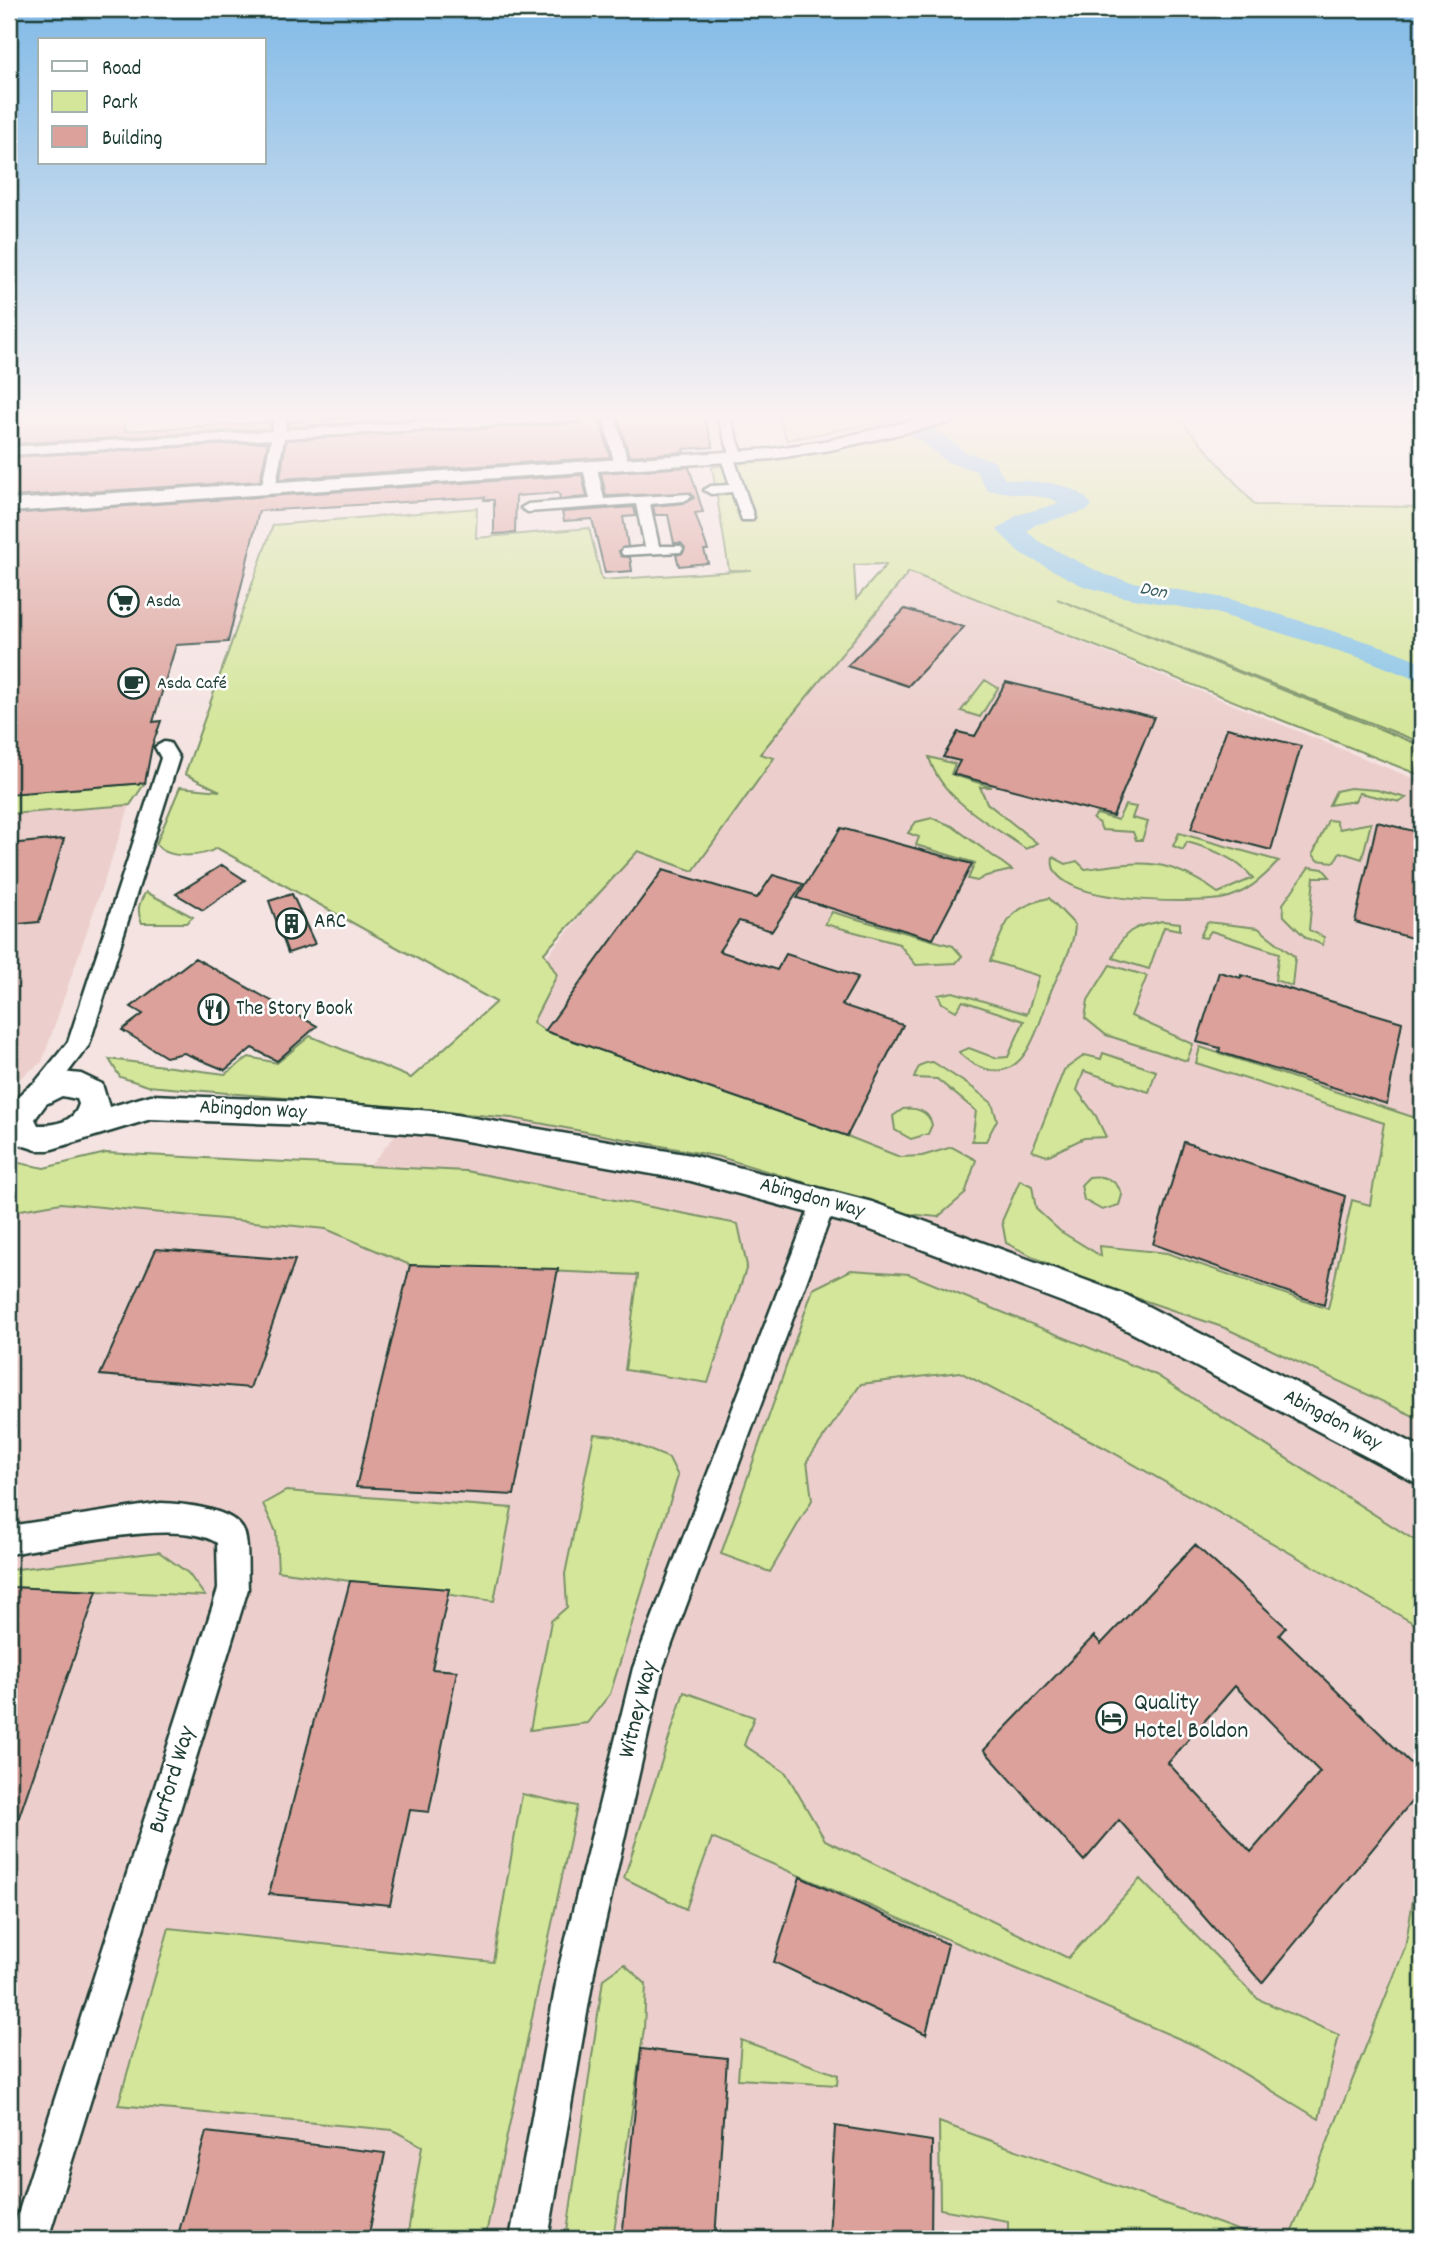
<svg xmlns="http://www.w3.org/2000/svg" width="1431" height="2248" font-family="Dekko,sans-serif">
  <rect width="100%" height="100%" fill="#f4e3e1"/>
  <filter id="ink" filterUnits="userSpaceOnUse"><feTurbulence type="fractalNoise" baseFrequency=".0143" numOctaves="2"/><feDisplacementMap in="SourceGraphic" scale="14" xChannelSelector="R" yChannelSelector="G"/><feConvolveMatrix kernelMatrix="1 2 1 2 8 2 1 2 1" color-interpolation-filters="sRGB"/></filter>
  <g filter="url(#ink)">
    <path fill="#eccfcc" d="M909,572L1422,782V1846L1405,1948L1289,2239H9V1212L61,1203L334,1208L634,853Z
      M130,805L42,1062L9,1086V814Z"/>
    <path fill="#d4e69a" stroke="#7a9267" stroke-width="2" fill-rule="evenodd" d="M778,416H913L787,440Z
      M979,416H1177L1255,505L1422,507V743L1057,599L1422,746V776L909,572L760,754L774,758L693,871L638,851L544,953L557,975L533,1022L545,1031L847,1136L900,1157L922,1156L952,1147L976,1160L965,1194L938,1217L908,1214L720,1157L512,1118L148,1086L120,1077L109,1059L225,1074L249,1057L277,1063L310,1036L411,1078L496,1002L217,848C203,857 167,860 156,844L180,787L220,791L185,774L273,525L477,508L476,538L589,528L602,580L751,570H729L712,467L823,452ZM886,564V565L856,599L854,565Z
      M985,680L998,688L980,717L961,711Z
      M929,757L955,764L951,774L992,787H980L987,803L1037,843L1026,849C991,824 941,800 929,757Z
      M145,783L130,805L9,814V794Z
      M1350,788L1377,790L1406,798L1400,802L1359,793L1355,801L1329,805L1336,791Z
      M1125,805L1136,807L1132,818L1148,822L1142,840H1136L1133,832L1102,830L1099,823L1093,819L1097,814L1118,820Z
      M932,818L952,826L1012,870L986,876L977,881L968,879L975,863L916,845L919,837L908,833L916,822Z
      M1328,820L1336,821L1339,829L1371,823L1362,859L1340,852L1334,862L1317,860L1313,854Z
      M1179,833L1279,861C1263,878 1245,895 1221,899C1193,903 1043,906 1053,857L1066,864L1077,861L1085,869C1143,861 1168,857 1218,893L1253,878C1236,858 1212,849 1187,842L1183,850L1173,846Z
      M1309,867L1323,869L1330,877H1314L1309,930L1324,937L1323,945L1306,938L1284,916L1283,904Z
      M146,892L193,917L186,923H142C136,911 139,902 146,892Z
      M1049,898L1075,925C1074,948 1060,969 1051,991C1040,1019 1028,1082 986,1069C976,1066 965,1060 959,1052L969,1048L995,1058L1008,1057L1024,1021L963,1001L956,1011L942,1003L938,995L953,992L1027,1014L1039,976L990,961C1006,924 1006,908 1049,898Z
      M832,912L953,946L962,956L956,963L916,965L899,944L825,924Z
      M1162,921L1180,923V930L1164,927L1149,969L1113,958C1123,929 1135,927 1162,921Z
      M1207,922L1258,928L1295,957L1292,986L1275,980L1279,953L1211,931L1206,938L1200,937Z
      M1110,965L1147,976L1131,1016L1193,1044L1187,1061L1106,1035L1085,1018L1088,1000Z
      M1200,1047L1422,1120V1420L1225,1328L1072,1276L1006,1243L1002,1221L1020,1180L1032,1186L1036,1209L1060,1231L1101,1256L1100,1246L1167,1253L1328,1309L1352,1200L1370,1205L1384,1123L1196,1063Z
      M1103,1053L1156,1071L1149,1092L1084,1071L1077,1090L1096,1116L1106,1137L1084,1138L1047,1156L1032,1151L1064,1070L1085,1055L1101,1059Z
      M933,1062L973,1088L992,1103L997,1120L986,1141H972L976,1111L937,1079L914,1078C918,1066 920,1063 933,1062Z
      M903,1109C916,1107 929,1111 932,1125L928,1134L911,1139L895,1130L893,1116Z
      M106,1153L466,1171L738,1224L747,1266L708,1383L625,1370L638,1275L410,1265L326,1229L61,1203L9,1212V1161L44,1168Z
      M1089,1177C1104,1175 1118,1180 1122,1195L1119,1205L1102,1210L1084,1200L1081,1185Z
      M851,1270L909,1274L1156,1375L1422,1545V1634V1628L1103,1447L960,1372L861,1384L807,1461L812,1500L770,1572L721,1554L813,1289Z
      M594,1434L615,1436L669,1458L678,1476L610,1694L587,1723L530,1730L551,1621L567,1607L565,1574Z
      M286,1491L512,1508L494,1601L278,1571L276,1532L263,1504Z
      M159,1552L188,1573L205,1596L9,1587V1570Z
      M684,1692L754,1717L744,1745L786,1773L825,1840L1068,1958L1140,1879L1258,1999L1339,2035L1319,2119L1203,2049L712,1838L686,1909L624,1878Z
      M522,1794L577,1806L485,2239H407L422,2146L393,2130L118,2105L169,1928L493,1962Z
      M1422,1846V2239H1289L1405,1948Z
      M624,1964L646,1984L644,2029L613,2239H566L603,1979Z
      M741,2040L838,2075L837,2085L738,2079Z
      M939,2122L1251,2235V2239H1008V2221L940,2209Z"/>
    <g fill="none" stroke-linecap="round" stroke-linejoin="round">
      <path fill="#86c3e6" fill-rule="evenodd" d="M880,416H908L937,431L965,452L994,461L1005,479C1033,483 1073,478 1092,505L1088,510L1035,525L1027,531L1038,541L1103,574L1127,581L1230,599L1384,647L1422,662V682L1364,659L1216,613L1123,597L1083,586L1020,553L997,530L1017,515L1060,503L1049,498L987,490L976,471L947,462L921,441L883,421Z"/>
    </g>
    <path fill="#dba19a" stroke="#1f3d34" stroke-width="2" fill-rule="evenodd" d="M9,416H125V431L271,422L270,429L9,444Z
      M380,416H477L288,427L289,422Z
      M704,416L713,447L683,449L684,452L629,456L618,417Z
      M599,417L610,457L280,479L286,440L578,423L586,418Z
      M268,442L260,481L9,497V457Z
      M689,467L703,512L695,513L708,550H704L708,563L679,566L676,555L683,553L685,548L681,543H674L668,515H655L653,506L685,503L694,498L691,493L606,496L601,473Z
      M582,475L587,497L560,499L559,493L516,496L515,533L494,534V500H484L485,497L259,511L228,642L176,645L153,722L161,721L152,746L145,783L9,794V514Z
      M634,507L636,516L623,517L628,546L619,551L621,556L630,557L632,571L605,573L592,519L564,521L562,512Z
      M905,609L964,627L908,686L847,666Z
      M1006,682L1154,717L1113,816L953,774L960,761L943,757L958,732L975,736Z
      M1227,728L1301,746L1271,850L1191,829Z
      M1377,822L1422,833V941L1355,922Z
      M841,828L972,864L933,939L797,898Z
      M64,839L39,922L9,925V844Z
      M222,865L245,880L203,910L176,894Z
      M663,870L757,898L773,875L803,884L772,931L739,921L719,951L777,970L786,954L858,977L842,1005L903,1025L847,1136L545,1031Z
      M292,894L315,944L288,953L269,901Z
      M195,958L268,999L317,1026L277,1061L252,1048L225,1070L184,1053L166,1057L122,1030L143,1014L131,1007Z
      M1219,972L1241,978V975L1402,1022L1387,1104L1219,1052L1220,1048L1197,1042Z
      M1184,1142L1345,1196L1324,1305L1153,1244Z
      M156,1249L295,1260L250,1388L100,1375Z
      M410,1265L558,1269L514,1495L356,1487Z
      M1195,1545L1286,1627L1279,1635L1422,1774V1789L1262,1983L1119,1820L1084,1861L984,1750L1094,1636L1101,1644ZM1235,1686L1320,1772L1251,1852L1168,1763Z
      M350,1581L449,1589L432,1669L457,1671L429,1812L410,1810L390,1905L269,1894Z
      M9,1587L97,1591L12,1837H9Z
      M800,1877L948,1944L926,2034L774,1962Z
      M641,2049L727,2058L715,2239H622Z
      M835,2126L932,2141L931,2239H829Z
      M206,2132L385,2153L368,2239H177Z"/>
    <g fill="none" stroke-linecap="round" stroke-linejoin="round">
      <defs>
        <path id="street" d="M275,416H287L285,430L519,416H584L578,420L284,438L275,490L268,494L261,490L271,439L9,455V447L272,431Z
          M603,416H615L629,466L627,469H617L615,466Z
          M717,416H729L744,457L735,461L754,517L752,520H742L732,492L711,494L704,490L711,486L730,485L721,458L730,454Z
          M1407,416H1422V425Z
          M590,464L597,468L604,499L689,494L691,497L684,501L650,504L659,546H681L683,549L681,552L623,555L621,552L623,549L645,547L636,504L528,512L521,508L528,504L590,499L583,468Z
          M164,742L170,743L179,758L89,1045L49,1097L41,1099L33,1097L30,1091L33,1085L68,1042L161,758L155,747Z
          M824,1192L832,1195L836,1202L663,1668L595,1967L548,2239H510L559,1967L633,1668L812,1202L816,1195Z
          M161,1503C183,1504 237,1508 245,1534C249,1550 247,1572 248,1589L48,2239H10L218,1589L217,1543C178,1517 58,1547 9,1554V1526Z"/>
        <path id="secondary" d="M932,416H963L960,420L830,450L771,459L9,512V500L771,449L830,440Z
          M62,1072L81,1074L102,1084L109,1107L151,1095L307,1101L432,1111L691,1155L872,1202L1126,1295L1422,1448V1486L1102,1317L868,1229L691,1181L432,1135L307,1125L151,1119L49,1150H37L15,1143C0,1101 26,1082 62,1072ZM62,1096L77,1099L79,1104C74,1123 54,1125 38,1125L35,1119L46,1104Z"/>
      </defs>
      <use href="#street" stroke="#1f3d34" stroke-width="5"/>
      <use href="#secondary" stroke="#1f3d34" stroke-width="5"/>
      <use href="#street" fill="#fff" fill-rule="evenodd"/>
      <use href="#secondary" fill="#fff" fill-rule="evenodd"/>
    </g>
  </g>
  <linearGradient id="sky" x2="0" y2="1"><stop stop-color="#81bae7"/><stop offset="0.57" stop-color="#faf2f2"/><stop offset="1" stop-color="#faf2f2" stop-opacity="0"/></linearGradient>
  <rect width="1431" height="731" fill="url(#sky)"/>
  <defs>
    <symbol id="supermarket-ring" viewBox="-11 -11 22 22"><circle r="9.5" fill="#fff" stroke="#1f3d34" stroke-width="1.5"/><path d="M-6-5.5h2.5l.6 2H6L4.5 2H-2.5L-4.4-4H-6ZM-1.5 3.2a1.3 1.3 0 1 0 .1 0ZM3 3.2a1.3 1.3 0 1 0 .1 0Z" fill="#1f3d34"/></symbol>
    <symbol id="cafe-ring" viewBox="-11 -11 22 22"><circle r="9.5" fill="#fff" stroke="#1f3d34" stroke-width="1.5"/><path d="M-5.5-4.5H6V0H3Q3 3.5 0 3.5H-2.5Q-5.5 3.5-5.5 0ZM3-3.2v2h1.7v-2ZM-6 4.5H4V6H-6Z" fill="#1f3d34"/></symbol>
    <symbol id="building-ring" viewBox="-11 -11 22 22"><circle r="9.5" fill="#fff" stroke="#1f3d34" stroke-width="1.5"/><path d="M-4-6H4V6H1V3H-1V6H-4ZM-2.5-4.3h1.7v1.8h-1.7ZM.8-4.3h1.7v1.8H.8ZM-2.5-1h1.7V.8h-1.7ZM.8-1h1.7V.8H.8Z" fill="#1f3d34"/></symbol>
    <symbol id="restaurant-ring" viewBox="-11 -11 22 22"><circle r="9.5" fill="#fff" stroke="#1f3d34" stroke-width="1.5"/><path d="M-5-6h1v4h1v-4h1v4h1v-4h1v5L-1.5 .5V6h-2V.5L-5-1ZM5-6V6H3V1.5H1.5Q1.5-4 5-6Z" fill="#1f3d34"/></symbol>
    <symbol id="hotel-ring" viewBox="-11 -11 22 22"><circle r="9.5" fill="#fff" stroke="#1f3d34" stroke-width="1.5"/><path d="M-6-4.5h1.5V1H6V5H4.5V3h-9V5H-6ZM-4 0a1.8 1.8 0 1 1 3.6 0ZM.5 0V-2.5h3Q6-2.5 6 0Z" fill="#1f3d34"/></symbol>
  </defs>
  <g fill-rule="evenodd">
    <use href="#supermarket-ring" x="106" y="584" width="35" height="35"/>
    <use href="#cafe-ring" x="116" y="666" width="35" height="35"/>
    <use href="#building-ring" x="274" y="906" width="35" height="35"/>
    <use href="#restaurant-ring" x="196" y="992" width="35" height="35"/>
    <use href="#hotel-ring" x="1094" y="1700" width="35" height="35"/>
  </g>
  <g text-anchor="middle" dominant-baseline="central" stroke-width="5" stroke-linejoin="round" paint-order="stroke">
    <g font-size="18" fill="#1f3d34" stroke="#fff" text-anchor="start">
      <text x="146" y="602">Asda</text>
      <text x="157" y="684">Asda Café</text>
    </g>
    <g font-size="19" font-style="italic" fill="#395e60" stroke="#fff">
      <text transform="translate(1153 592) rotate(11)">Don</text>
    </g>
    <g font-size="21" fill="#1f3d34" stroke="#fff" text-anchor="start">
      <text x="314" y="923">ARC</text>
      <text x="236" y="1010">The Story Book</text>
    </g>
    <g font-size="21" fill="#1f3d34" stroke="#fff">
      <text transform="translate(253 1111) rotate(3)">Abingdon Way</text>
      <text transform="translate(812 1199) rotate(15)">Abingdon Way</text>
      <text transform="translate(1332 1421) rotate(28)">Abingdon Way</text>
    </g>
    <g font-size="24" fill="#1f3d34" stroke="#fff" text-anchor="start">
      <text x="1134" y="1704">Quality<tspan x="1134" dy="28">Hotel Boldon</tspan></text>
    </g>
    <g font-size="24" fill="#1f3d34" stroke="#fff">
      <text transform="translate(639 1710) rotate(-76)">Witney Way</text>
      <text transform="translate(173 1780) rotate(-73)">Burford Way</text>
    </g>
  </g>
  <rect width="1431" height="2248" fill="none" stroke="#fff" stroke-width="35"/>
  <rect x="18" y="18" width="1396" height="2213" fill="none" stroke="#1f3d34" stroke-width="2.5" filter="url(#ink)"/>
  <rect x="38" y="38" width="228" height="126" fill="#ffffff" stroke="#a5b1ae" stroke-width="2"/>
  <rect x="52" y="61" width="35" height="10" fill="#ffffff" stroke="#a5b1ae" stroke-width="2"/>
  <text x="102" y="74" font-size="21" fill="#1f3d34">Road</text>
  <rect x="52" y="91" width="35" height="21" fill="#d4e69a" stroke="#a5b1ae" stroke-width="2"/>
  <text x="102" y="108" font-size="21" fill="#1f3d34">Park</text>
  <rect x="52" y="126" width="35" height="21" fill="#dba19a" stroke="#a5b1ae" stroke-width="2"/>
  <text x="102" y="144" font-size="21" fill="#1f3d34">Building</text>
</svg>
